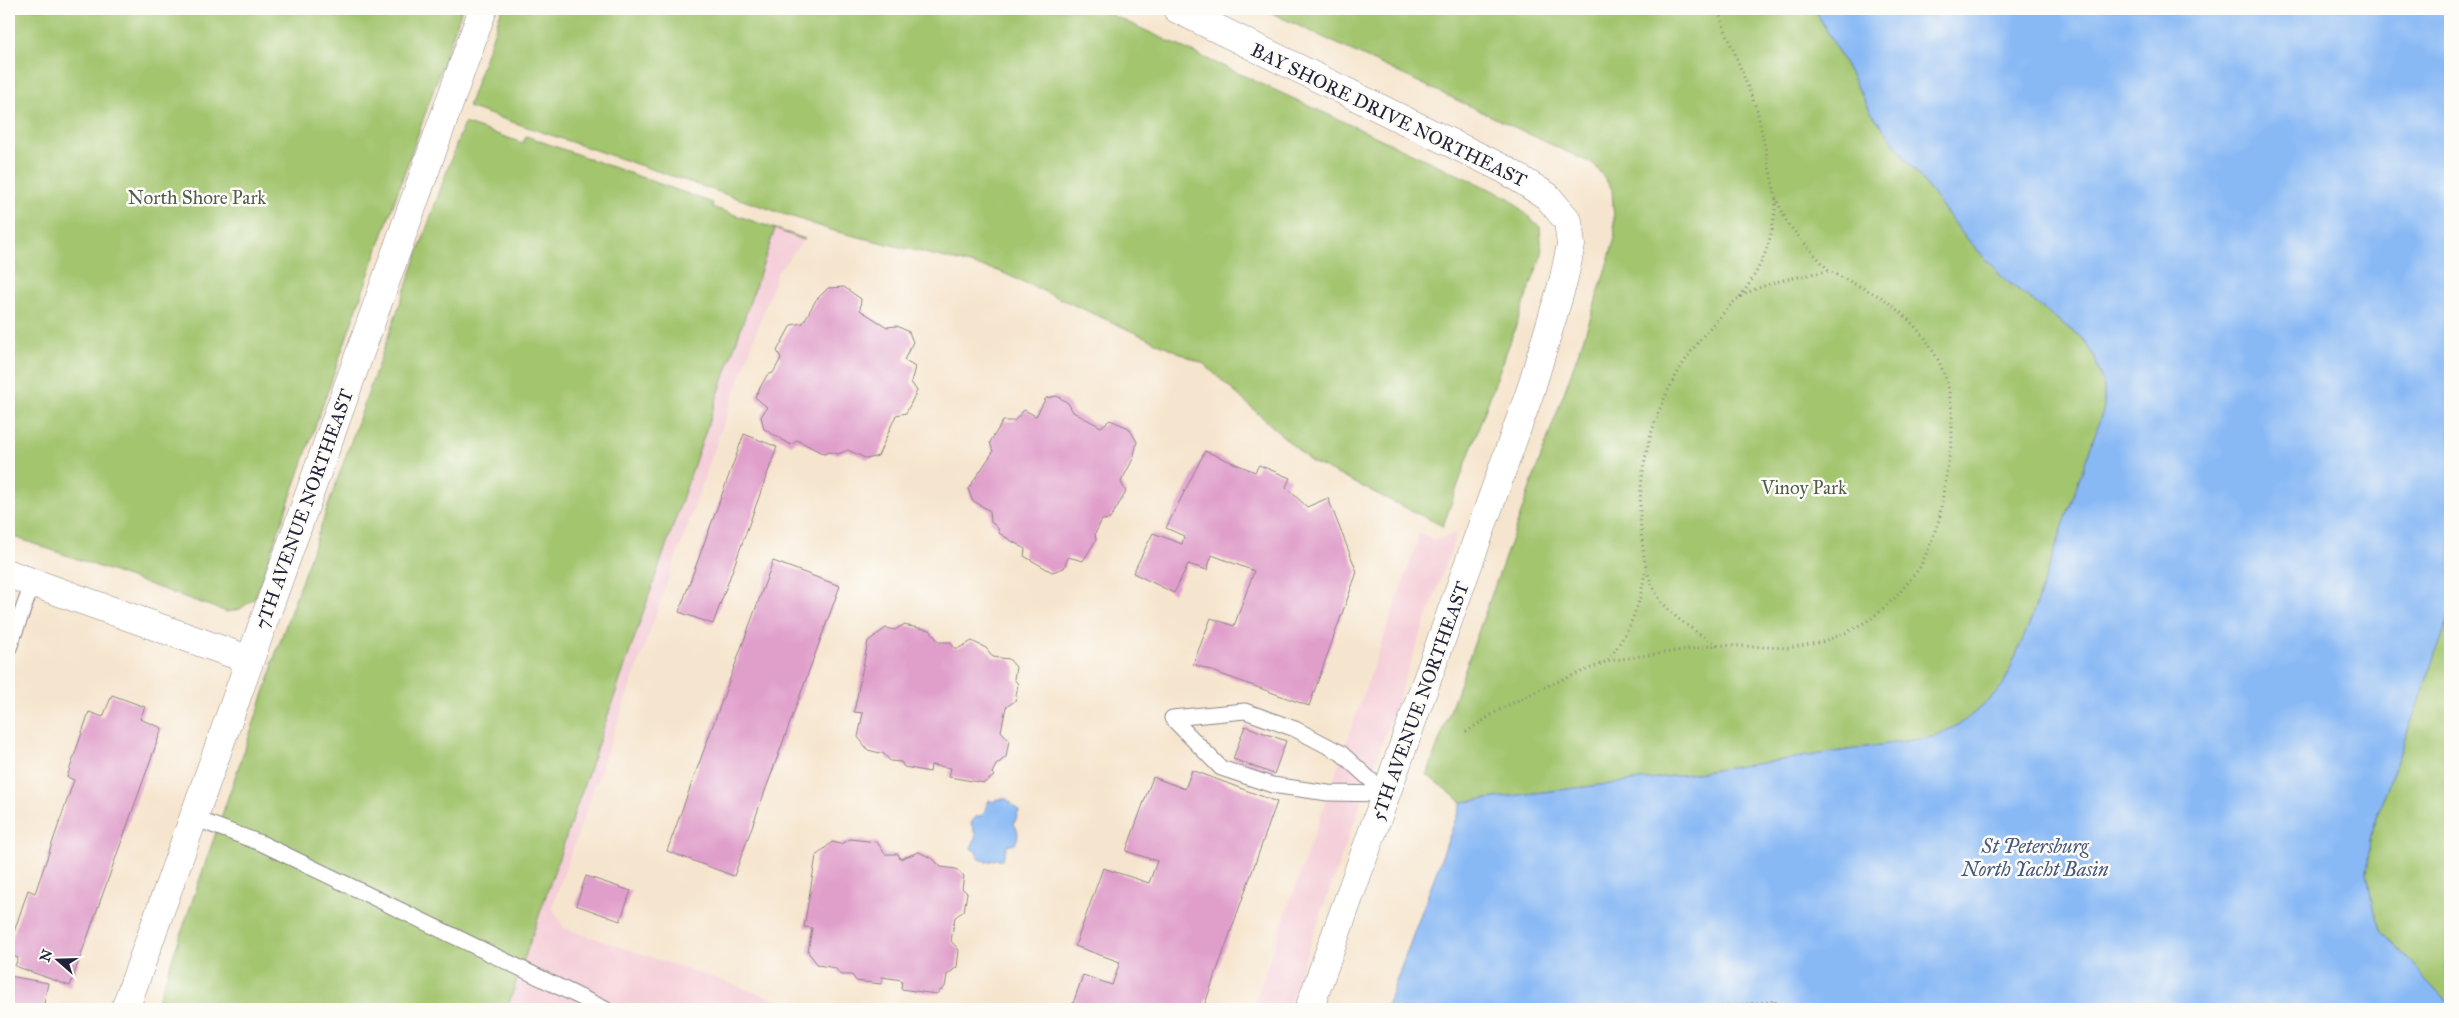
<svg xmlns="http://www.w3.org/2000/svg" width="2459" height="1018" font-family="'IM FELL Great Primer',serif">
  <rect width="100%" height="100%" fill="#fdfcf7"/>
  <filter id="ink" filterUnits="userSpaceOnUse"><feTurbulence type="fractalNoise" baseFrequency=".02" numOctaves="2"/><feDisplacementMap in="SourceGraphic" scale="10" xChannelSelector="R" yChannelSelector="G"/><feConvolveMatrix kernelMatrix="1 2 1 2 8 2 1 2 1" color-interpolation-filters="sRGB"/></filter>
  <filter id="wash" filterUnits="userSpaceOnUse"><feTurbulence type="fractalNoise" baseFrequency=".0096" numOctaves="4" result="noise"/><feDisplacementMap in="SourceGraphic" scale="20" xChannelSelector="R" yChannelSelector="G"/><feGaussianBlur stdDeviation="1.12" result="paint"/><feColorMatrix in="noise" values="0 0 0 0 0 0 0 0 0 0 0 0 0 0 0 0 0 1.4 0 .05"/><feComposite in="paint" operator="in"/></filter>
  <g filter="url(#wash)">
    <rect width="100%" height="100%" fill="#f6e5ce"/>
    <path fill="#f5cfd9" d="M775,228L804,240L778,271L552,907L564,928L806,1009H507Z
      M1418,532L1435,540L1457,533L1287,1009H1252L1417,543Z"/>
    <path fill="#a3c56e" stroke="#627454" d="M9,9H462L255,598L240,609L227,612L9,535Z
      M502,9H1099L1509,198L1540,227L1542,254L1443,526L1310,461L1204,364L999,271L834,231L468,107Z
      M1263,9H1815L1871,112L1962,233L2004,279L2083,339L2095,358L2104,387V408L2029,625L2003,685L1983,706L1960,724L1933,737L1689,774L1462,802L1427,775L1589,323L1615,238L1612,189L1595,165Z
      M464,123L523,143L526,136L713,203L712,207L805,239L804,240L775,229L507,1009H155L273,667L272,664Z
      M2450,615V1005L2382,931L2372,903L2367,872L2370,839L2378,813Z"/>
    <path fill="#89b9f5" stroke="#566e98" d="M1815,9H2450V615L2378,813L2370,839L2367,872L2372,903L2382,931L2450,1005V1009H1386L1462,802L1690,774L1933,737L1960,724L1983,706L2003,685L2029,625L2104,408V387L2095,358L2083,339L2004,279L1962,233L1871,112Z
      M997,799H1007L1019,811L1014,824C1019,831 1019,836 1015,844L1007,846L1002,860L997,859L987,862L978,858L976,851L971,849L976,836L971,823L976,817L983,815L989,800L993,802Z"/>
    <g id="blocks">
      <path fill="#e09fcb" d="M844,287L861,299L860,310L887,327L897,326L909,332L913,342L904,360L915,367L911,382L917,391L906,413L896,415L878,456L867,459L848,450L838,454L829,452L824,454L797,440L791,445L764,429L761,417L767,407L755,397L767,375L773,373L781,358L777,351L791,325L803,323L816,300L828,288Z
        M1057,396L1068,403L1073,412L1101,427L1110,420L1129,428L1137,442L1133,459L1121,482L1126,492L1110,519L1102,520L1095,534L1096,540L1083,561L1068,557L1064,568L1052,572L1024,556L1025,549L999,533L998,528L991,522L990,511L972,500L968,489L993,452L990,442L1003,421H1014L1024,410L1036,416L1046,398Z
        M744,434L777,447L713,624L679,612Z
        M1205,451L1255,472L1259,465L1290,478L1286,487L1307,507L1328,498L1357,572L1309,706L1193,664L1211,618L1234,626L1254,571L1212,555L1207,570L1188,564L1174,593L1133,573L1153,533L1182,544L1184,536L1166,528Z
        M773,561L840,586L734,876L667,851Z
        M903,625L930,630L939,642H951L954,648H959L972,641L986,648L993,657L1009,659L1016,667L1014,679L1018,684L1015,701L1006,707L1001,731L1009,740L1006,757L996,765L992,773L994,776L984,783L949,777L951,768L931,765L930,772L904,767L901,762L890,761L884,754L868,750L858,737L863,713L854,712L868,641L886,628L895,630Z
        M112,695L145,707L140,719L162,728L70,986L15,966L18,958L9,955V947L28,890L35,893L74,780L67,777L89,712L103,717Z
        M1245,726L1286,741L1274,774L1233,759Z
        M1192,770L1277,802L1203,1009H1071L1083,975L1112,985L1120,962L1075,946L1103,868L1149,883L1157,861L1126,851L1153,777L1185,789Z
        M850,839L877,842L885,854H898L900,859L919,852L933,859L941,867L956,869L964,876L962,888L967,893L964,911L955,917L951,941L959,950L957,967L947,975L945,987L936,994L901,989L902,980L882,977L881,984L856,981L852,975H841L835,968L818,965L808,952L812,928L804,927L816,856L832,842L841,844Z
        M586,876L631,891L620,921L576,905Z
        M9,976L48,983L43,1009H9Z"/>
    </g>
  </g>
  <g filter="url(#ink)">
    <use href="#blocks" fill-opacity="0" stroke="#8c8484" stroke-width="1"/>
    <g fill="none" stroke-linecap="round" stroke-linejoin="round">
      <defs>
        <path id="lane" d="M9,648L33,582
          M1245,711L1295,729L1341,753L1386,794L1328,793L1272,785L1221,768L1172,718Z
          M194,818L263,844L605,1009"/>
        <path id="street" d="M1177,9L1504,169L1547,196L1568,221L1571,245L1563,282L1530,392L1309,1009
          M9,574L250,660
          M125,1009L483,9"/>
      </defs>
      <use href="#lane" stroke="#8c8484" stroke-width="17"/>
      <use href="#street" stroke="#8c8484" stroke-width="29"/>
      <path stroke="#8c8484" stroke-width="3" stroke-dasharray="1 4" stroke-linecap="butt" d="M1740,297C1764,264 1773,240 1776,199
        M1717,645C1694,630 1668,616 1655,591C1646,574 1644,559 1642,540C1632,460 1662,377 1718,319C1724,313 1731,303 1739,298C1762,282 1802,276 1829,271
        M1608,660C1629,632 1641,605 1645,570
        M1466,732L1499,710L1547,686L1608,661L1718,645L1788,648L1822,642L1848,632L1872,618L1896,597L1919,569L1928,550L1939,520L1952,439V411L1948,385L1939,361L1925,338L1907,318L1883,298L1829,271L1788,224L1776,199L1757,110L1717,9
        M1702,1009L1776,1001L1773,1009"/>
      <use href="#lane" stroke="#fff" stroke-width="15"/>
      <use href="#street" stroke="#fff" stroke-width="28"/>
    </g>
  </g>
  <g text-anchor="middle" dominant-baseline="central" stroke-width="5" stroke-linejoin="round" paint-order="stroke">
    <g font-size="19" fill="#22223b" stroke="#fdfcf7">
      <text transform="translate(1389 115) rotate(26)">BAY SHORE DRIVE NORTHEAST</text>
      <text transform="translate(304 509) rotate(-70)">7TH AVENUE NORTHEAST</text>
      <text transform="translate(1420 701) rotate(-70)">5TH AVENUE NORTHEAST</text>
    </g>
    <g font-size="19" fill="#4f5b4d" stroke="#fdfcf7">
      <text x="197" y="197">North Shore Park</text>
      <text x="1804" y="487">Vinoy Park</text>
    </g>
    <g font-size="20" font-style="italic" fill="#46577c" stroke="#fdfcf7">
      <text x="2035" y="846">St Petersburg<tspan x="2035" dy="23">North Yacht Basin</tspan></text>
    </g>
  </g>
  <rect width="2459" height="1018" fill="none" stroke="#fdfcf7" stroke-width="30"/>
  <g transform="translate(58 960) rotate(290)" stroke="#fdfcf7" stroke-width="4" paint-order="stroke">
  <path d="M0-4L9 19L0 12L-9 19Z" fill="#22223b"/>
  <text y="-8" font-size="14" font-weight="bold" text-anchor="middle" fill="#22223b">N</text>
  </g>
</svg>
